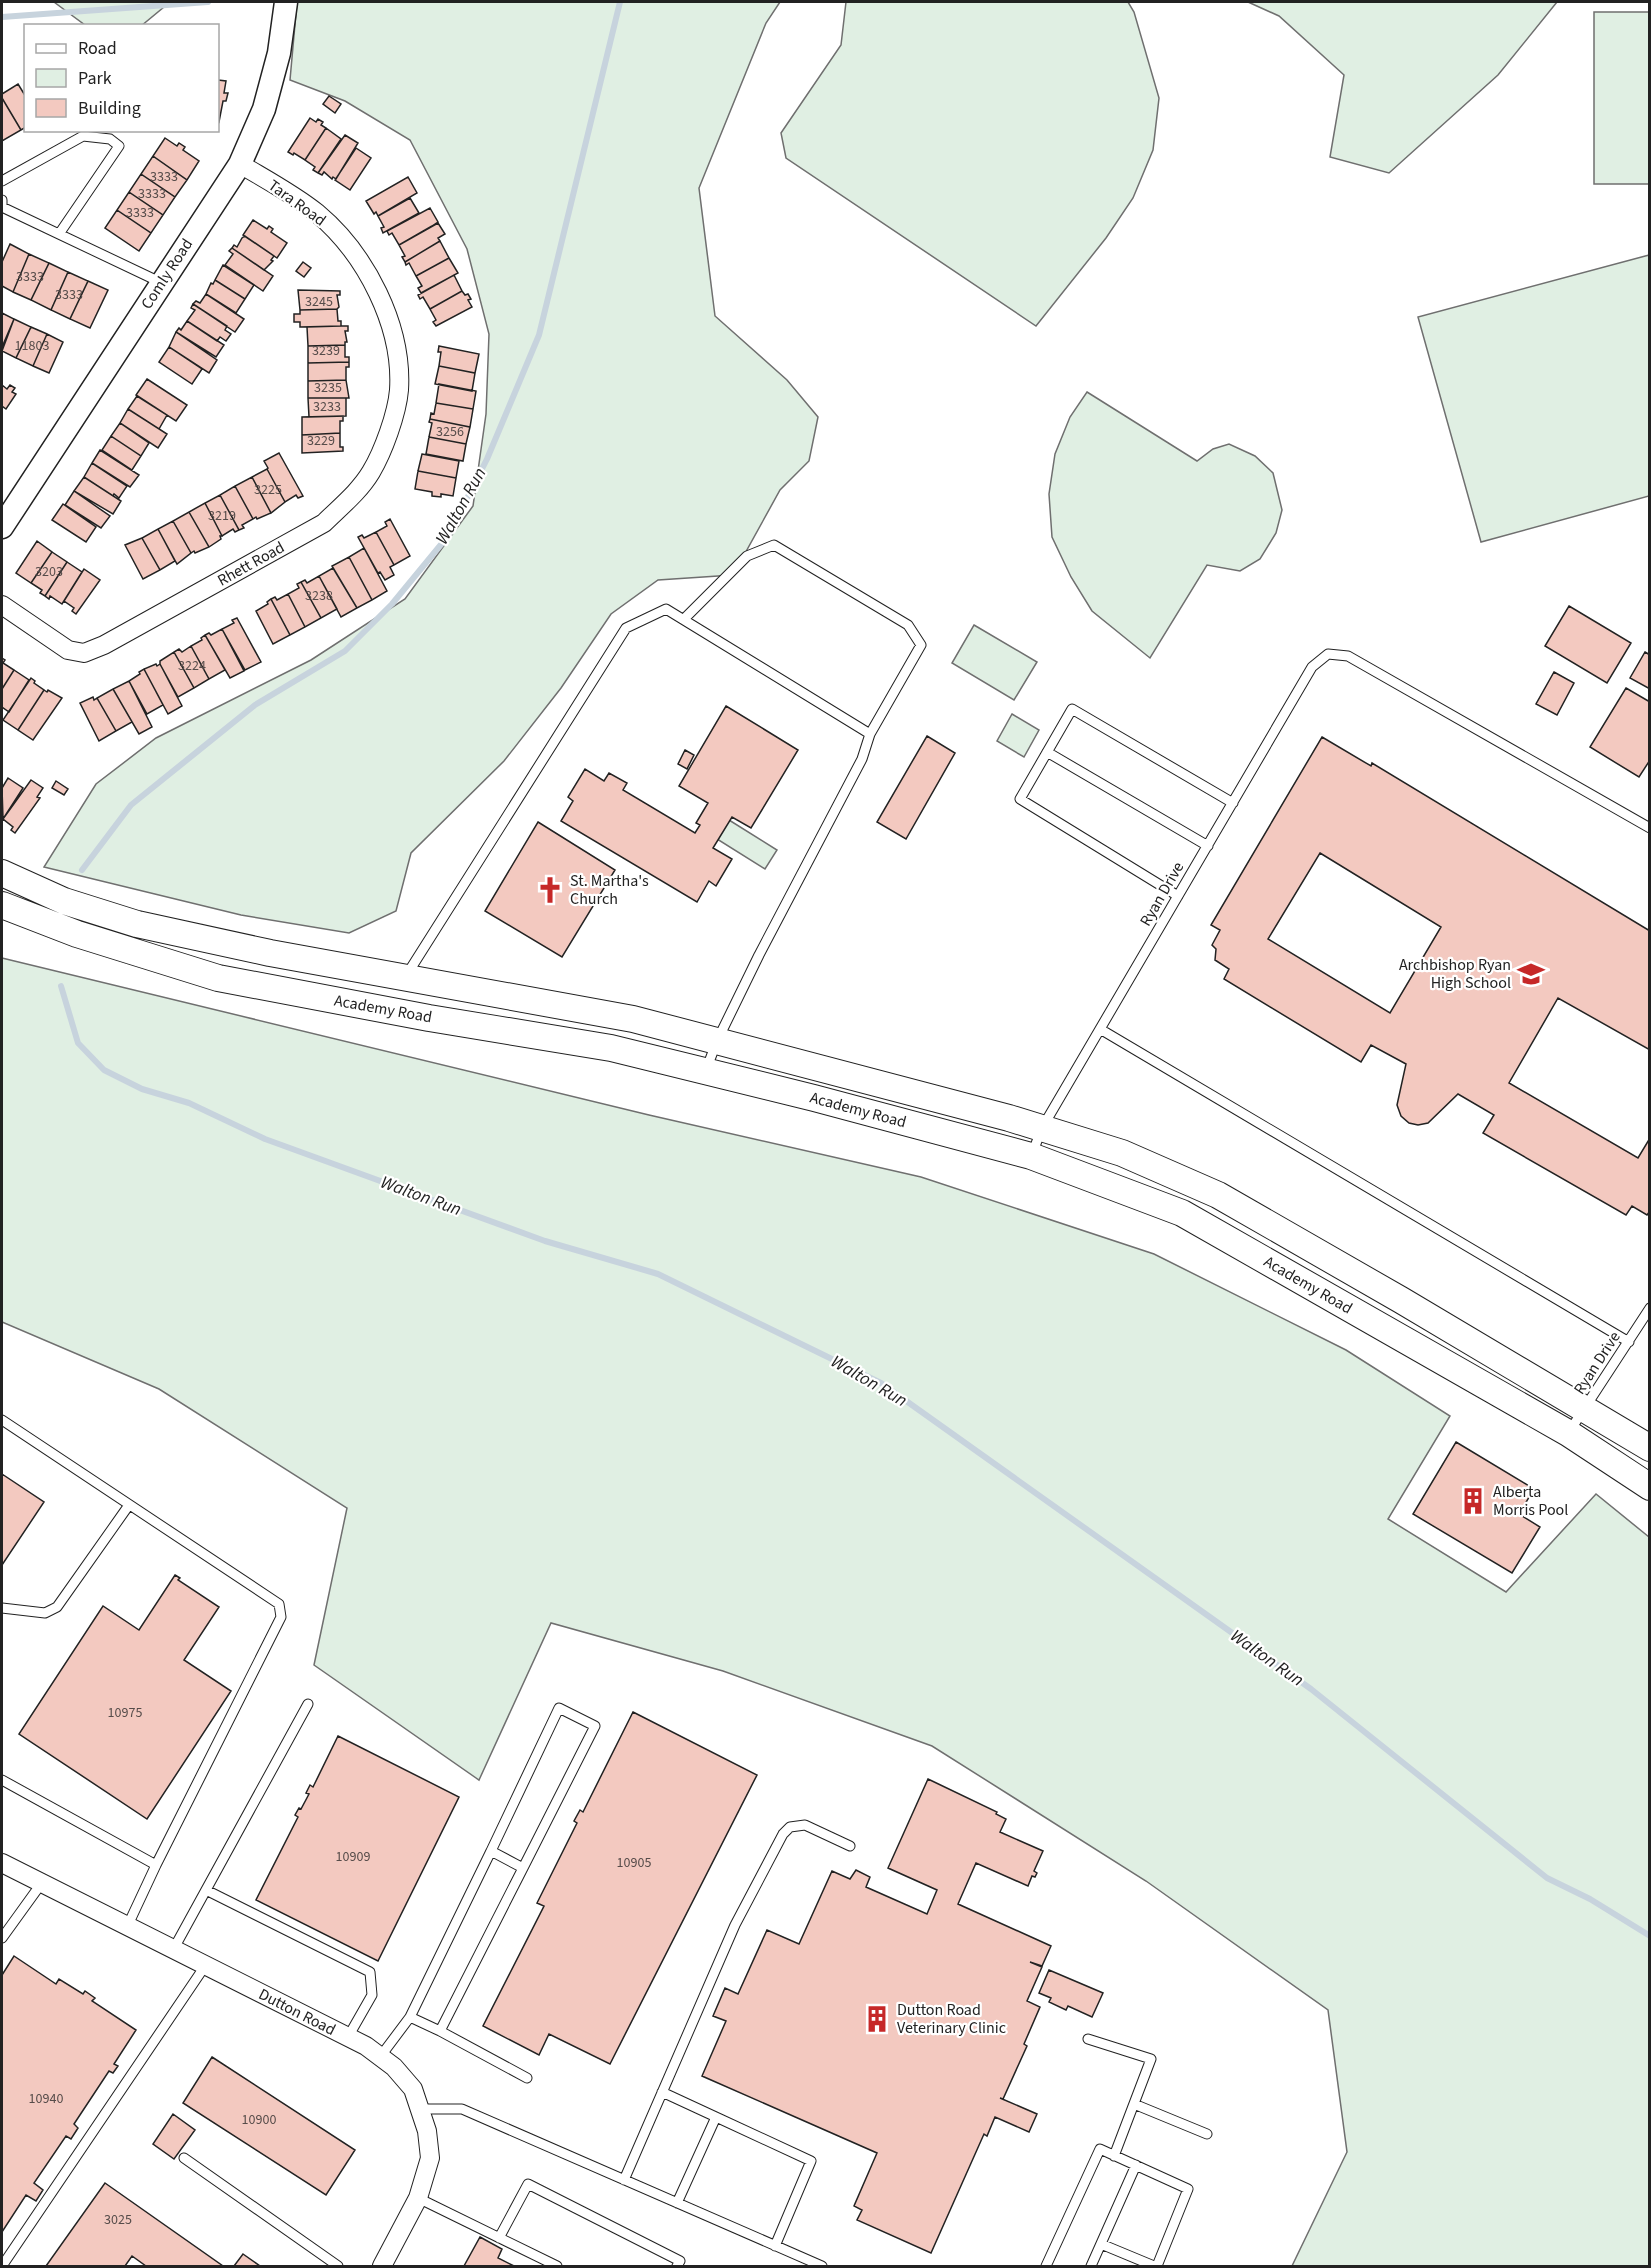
<svg xmlns="http://www.w3.org/2000/svg" width="1651" height="2268" font-family="'Source Sans 3',sans-serif">
  <rect width="100%" height="100%" fill="#fff"/>
  <path fill="#e0efe3" stroke="#6f6f6f" stroke-width="1.5" d="M54,2H170L141,26L85,25Z
    M297,2H780L766,23L699,188L715,316L787,380L818,417L809,461L780,490L733,575L658,580L611,614L561,688L504,761L411,853L396,911L349,933L241,915L44,867L96,784L156,738L311,660L405,599L473,506L486,414L489,334L467,249L410,140L345,101L290,80Z
    M846,2H1128L1134,12L1159,98L1153,150L1133,198L1106,238L1036,326L786,158L781,133L841,45Z
    M1248,2H1557L1498,75L1389,173L1330,157L1344,75L1279,16Z
    M1594,12H1649V184H1594Z
    M1649,255V496L1481,542L1418,317Z
    M1087,392L1197,461L1213,449L1229,444L1255,456L1273,473L1282,510L1276,533L1260,559L1240,571L1207,565L1150,658L1092,611L1071,577L1052,537L1049,494L1055,454L1070,417Z
    M974,625L1037,662L1014,700L952,663Z
    M1012,714L1039,730L1024,757L997,741Z
    M729,820L777,850L765,869L717,839Z
    M2,958L649,1115L921,1177L1154,1254L1346,1350L1450,1416L1388,1519L1506,1592L1596,1494L1649,1537V2266H1292L1347,2152L1328,2010L1146,1881L932,1746L723,1671L551,1623L479,1780L314,1665L347,1508L159,1389L2,1322Z"/>
  <g fill="none" stroke-linecap="round" stroke-linejoin="round">
    <path stroke="#c7d3dd" stroke-width="6" d="M2,17L208,2
      M82,870L131,805L255,705L345,651L392,604L448,536L487,459L539,335L620,2
      M61,986L78,1043L104,1070L142,1089L189,1103L265,1139L545,1241L658,1274L881,1383L1311,1689L1547,1878L1590,1899L1650,1936"/>
  </g>
  <path fill="#f3c9c0" stroke="#222" stroke-width="1.5" fill-rule="evenodd" d="M218,80L226,81L224,93H228L226,101H223L219,122L218,121Z
    M18,84L26,97V127L21,130L2,98V94Z
    M329,96L341,104L335,113L323,104Z
    M2,98L21,130L2,141Z
    M310,118L316,122L318,119L323,122L321,125L326,128L305,160L294,153L293,155L288,152Z
    M326,128L341,139L318,173L313,170L315,167L305,160Z
    M345,135L358,143L336,179L333,177L332,179L324,172L322,175L318,173Z
    M165,138L177,146L179,143L185,147L183,150L199,161L187,180L153,156Z
    M356,148L371,158L350,190L335,180Z
    M153,156L187,180L175,197L141,174Z
    M141,174L175,197L163,215L129,192Z
    M408,177L417,193L378,216L376,212L374,214L366,201Z
    M129,192L163,215L151,233L117,210Z
    M410,198L419,213L383,233L381,228L384,227L378,216Z
    M430,208L438,222L432,226L399,245L392,233L389,235L387,231Z
    M117,210L151,233L139,251L105,228Z
    M253,220L267,229L269,226L273,229L271,232L287,243L277,258L243,235Z
    M438,223L445,234L438,238L440,241L405,262L402,257L405,256L399,245Z
    M245,236L274,256L271,260L273,261L264,270L232,248L234,245L237,247L242,238Z
    M440,241L449,258L416,276L409,263L406,265L405,262Z
    M10,244L29,254L13,292L2,286V262Z
    M232,248L273,276L263,291L225,265L233,254L229,251Z
    M29,254L49,263L31,300L13,292Z
    M449,258L458,273L421,293L418,288L422,286L416,276Z
    M303,262L311,268L304,277L296,271Z
    M49,263L68,272L51,310L31,300Z
    M223,265L254,285L245,299L215,280Z
    M68,272L88,281L70,319L51,310Z
    M454,275L462,291L430,309L423,297L420,299L418,295Z
    M215,280L245,299L236,313L206,294L211,283L213,284Z
    M88,281L108,290L90,328L70,319Z
    M298,290L340,291V295H337L339,307L337,309L300,310Z
    M462,291L465,295L468,294L471,299L468,300L472,307L436,326L433,322L436,320L430,309Z
    M206,294L244,319L235,332L193,304L196,301L200,303Z
    M193,304L227,326L225,330L231,334L226,341L220,337L217,341L187,321L195,310L191,308Z
    M337,309L338,321H341V326L300,327V322H294V314H300V310Z
    M2,313L14,319L2,347Z
    M14,319L31,327L16,358L2,351Z
    M187,321L224,345L216,357L176,332L179,328L181,330Z
    M341,326H348V331H345L347,342H345V345L308,346L307,327Z
    M31,327L47,334L33,366L16,358Z
    M176,332L217,360L209,373L169,347Z
    M47,334L63,342L49,373L33,366Z
    M345,345V357H349V362L308,363V346Z
    M439,346L479,354L475,373L439,366L441,352H438Z
    M169,347L202,369L192,384L159,362Z
    M349,362V367H346V380L308,381V363Z
    M439,366L475,373L472,391L435,384Z
    M147,379L187,405L176,421L136,395Z
    M346,380L349,398H308V381Z
    M439,384L476,391L473,409L436,403Z
    M2,385L7,389L10,385L15,388L12,392L16,394L6,409L2,406Z
    M137,396L167,415L159,429L128,409Z
    M308,398H346V416L309,417Z
    M436,403L473,409L470,427L430,419L431,413L434,414Z
    M128,409L167,434L158,448L120,423Z
    M343,416V421H340V433L302,435V417Z
    M430,419L470,427L466,444L429,437L432,423L429,422Z
    M120,423L149,443L141,456L111,436Z
    M340,433V447H343V451L302,453V435Z
    M111,436L141,456L132,470L102,450Z
    M429,437L466,444L463,461L426,454Z
    M100,450L139,475L130,487L92,463Z
    M279,453L303,496L298,498L296,495L285,502L267,469L268,468L264,461Z
    M422,454L459,461L456,478L418,471Z
    M92,463L127,486L119,498L114,494L113,496L84,477Z
    M267,469L285,502L271,513L252,477Z
    M418,471L456,478L453,496L441,494V497L432,496V492L415,489Z
    M84,477L121,501L113,514L74,491Z
    M252,477L271,513L257,519L256,517L253,519L235,486Z
    M235,486L253,519L242,525L244,528L239,530L220,495Z
    M74,491L110,516L101,528L65,505Z
    M220,495L239,530L235,532L233,529L222,536L205,503Z
    M205,503L222,536H220L221,539L209,547L189,512Z
    M63,504L96,527L86,542L52,520Z
    M189,512L209,547L195,553L194,551L191,553L173,521Z
    M390,519L410,556L394,565L376,532L387,526L385,522Z
    M173,521L191,553L177,564L158,529Z
    M158,529L175,561L160,570L142,538Z
    M376,532L394,565L390,567L394,575L385,580L380,572L378,573L358,537L362,535L364,538Z
    M142,538L160,570L143,579L125,545Z
    M37,541L52,552L31,583L16,573Z
    M364,548L387,591L372,600L349,557Z
    M52,552L67,562L45,596L40,593L42,590L31,583Z
    M349,557L372,600L357,608L332,566Z
    M67,562L82,572L62,604L50,596L49,599L45,596Z
    M333,568L357,608L341,617L319,576Z
    M84,569L100,580L76,614L72,611L74,608L64,601Z
    M319,576L337,609L321,618L301,582L305,580L307,583Z
    M301,582L321,618L305,627L288,594L299,588L297,584Z
    M288,594L305,627L290,635L271,599L275,597L277,600Z
    M271,599L290,635L273,644L256,611L268,604L267,602Z
    M1569,606L1631,643L1607,683L1545,646Z
    M237,618L261,662L245,670L222,629L234,623L232,620Z
    M222,629L244,671L230,678L205,635L209,633L211,635Z
    M205,635L225,670L209,679L191,646L202,640L201,638Z
    M191,646L209,679L194,688L174,652L179,649L182,652Z
    M174,652L194,688L178,697L160,664V661Z
    M1645,652L1650,655V689L1630,678Z
    M2,658L5,660L3,663L14,670L2,689Z
    M156,664L157,666L160,664L182,706L168,714L144,669Z
    M144,669L163,705L147,714L129,681L140,674L139,672Z
    M14,670L29,680L9,712L2,707V689Z
    M1554,672L1574,683L1557,715L1536,704Z
    M31,678L35,681L34,683L44,690L18,730L3,720Z
    M129,681L152,727L139,734L113,689Z
    M1626,688L1650,702V760L1639,777L1590,747Z
    M113,689L132,722L116,731L97,698Z
    M44,690L47,692L48,690L62,698L33,740L18,730Z
    M93,697L94,700L97,698L116,731L99,741L80,703Z
    M726,706L798,750L751,828L732,817L713,848L732,859L716,886L709,881L697,902L561,821L573,801L568,797L585,769L604,781L609,773L627,783L623,790L695,833L700,825L696,823L708,803L679,786Z
    M927,736L955,753L906,839L877,822Z
    M1322,737L1371,766L1372,763L1650,931V1050L1558,998L1509,1083L1638,1158L1650,1138V1211L1647,1215L1632,1206L1626,1215L1483,1133L1494,1115L1458,1094L1428,1123L1418,1125L1409,1123L1401,1116L1397,1105L1406,1064L1371,1045L1361,1062L1224,979L1229,969L1215,960L1216,949L1212,945L1220,930L1211,925ZM1320,853L1441,927L1390,1013L1268,939Z
    M685,750L694,755L687,769L678,764Z
    M8,778L23,788L3,819L2,788Z
    M31,780L43,788L37,797L40,798L15,833L11,830L13,827L3,819Z
    M56,781L68,789L64,795L52,788Z
    M538,822L615,870L562,957L485,911Z
    M1456,1442L1534,1489L1519,1514L1540,1527L1512,1573L1413,1514Z
    M2,1474L44,1502L2,1565Z
    M175,1575L180,1578L178,1580L219,1607L184,1660L231,1691L147,1819L19,1734L103,1606L139,1630Z
    M633,1712L757,1775L610,2064L549,2034L539,2055L483,2026L544,1906L537,1903L577,1823L574,1821L580,1810L583,1812Z
    M338,1736L459,1797L378,1961L256,1900L298,1817L295,1815L299,1808L301,1809L309,1794L306,1793L310,1785L313,1787Z
    M928,1779L997,1812L996,1814L1006,1819L1000,1832L1043,1851L1034,1871L1037,1873L1035,1877L1032,1876L1028,1886L976,1863L958,1904L1051,1946L1042,1966L1030,1962L1042,1967L1027,2001L1040,2007L1024,2044L1027,2046L1003,2099L1000,2098L1037,2114L1029,2132L995,2117L987,2136L984,2134L931,2253L857,2220L862,2210L854,2206L877,2153L702,2076L726,2021L713,2016L725,1988L738,1994L767,1930L799,1944L832,1871L850,1879L856,1870L870,1877L866,1887L927,1914L937,1890L888,1868Z
    M14,1956L56,1984L59,1979L83,1994L85,1991L95,1998L92,2001L136,2030L114,2064L118,2066L113,2073L109,2071L74,2124L78,2128L71,2139L66,2136L34,2183L43,2190L36,2201L26,2195L2,2232V1975Z
    M1049,1970L1103,1993L1092,2017L1068,2006L1066,2010L1049,2002L1051,1998L1039,1993Z
    M212,2057L355,2150L326,2195L183,2103Z
    M173,2114L195,2130L174,2159L153,2144Z
    M105,2183L223,2266H146L132,2256L125,2266H46Z
    M480,2237L502,2249L498,2258L514,2266H464Z
    M243,2254L260,2266H234Z"/>
  <g fill="none" stroke-linecap="round" stroke-linejoin="round">
    <defs>
      <path id="service" d="M2,181L83,136L110,139L119,146L59,234
        M2,200V207L162,283
        M684,619L747,556L774,545L908,625L921,645L870,734
        M1047,752L1208,846
        M1178,896L1020,799L1072,709L1233,803
        M406,976L626,628L666,609L870,734L862,759L759,955L717,1041L706,1070
        M1100,1029L1629,1342
        M1032,1154L1042,1128L1312,667L1328,654L1348,656L1650,828
        M2,1420L279,1604L281,1617L156,1865
        M1569,1432L1650,1308
        M2,1608L45,1613L57,1607L129,1505
        M2,1780L156,1865L127,1927
        M491,1851L559,1708L595,1726L523,1868
        M206,1890L370,1972L372,1995L348,2037
        M2,1938L41,1884
        M173,1950L308,1704
        M440,2031L527,2078
        M1088,2039L1151,2059L1114,2156
        M380,2057L410,2017L491,1851L523,1868L440,2031L410,2017
        M662,2092L716,2117
        M1134,2104L1207,2134
        M419,2109H462L822,2266
        M184,2158L338,2266
        M624,2180L735,1925L783,1834L790,1827L805,1825L850,1846
        M418,2198L557,2266
        M677,2203L716,2117L811,2161L775,2246
        M499,2238L528,2184L680,2261L677,2266
        M1101,2244L1154,2266
        M2,2266L205,1966
        M1046,2266L1100,2149L1188,2189L1157,2266
        M1091,2266L1136,2165"/>
      <path id="minor" d="M2,605L68,650L84,653L104,645L324,523C340,507 359,492 371,472C383,452 397,414 399,390C403,326 366,254 317,213C295,195 265,179 240,164
        M2,1863L366,2046L394,2067L413,2089L427,2131L430,2158L418,2198L382,2266"/>
      <path id="tertiary" d="M2,527L240,164L264,109L279,53L286,2"/>
      <path id="secondary" d="M2,873L64,901L137,924L270,953L633,1019L1009,1118L1122,1153L1218,1195L1401,1300L1650,1448
        M2,905L77,934L218,978L429,1018L611,1048L814,1098L1031,1156L1182,1213L1568,1433L1650,1487"/>
    </defs>
    <use href="#service" stroke="#222" stroke-width="11"/>
    <use href="#minor" stroke="#222" stroke-width="20"/>
    <use href="#tertiary" stroke="#222" stroke-width="25"/>
    <use href="#secondary" stroke="#222" stroke-width="28"/>
    <use href="#service" stroke="#fff" stroke-width="9"/>
    <use href="#minor" stroke="#fff" stroke-width="18"/>
    <use href="#tertiary" stroke="#fff" stroke-width="22"/>
    <use href="#secondary" stroke="#fff" stroke-width="26"/>
  </g>
  <defs>
    <symbol id="church-bare" viewBox="-9 -9 18 18"><path d="M-1.2-6h2.4v3.5h3.3v2.4h-3.3V6h-2.4V-.1h-3.3v-2.4h3.3Z" fill="#c62828" stroke="#fff" stroke-width="2.5" paint-order="stroke"/></symbol>
    <symbol id="school-bare" viewBox="-9 -9 18 18"><path d="M0-5L7-2L0 1L-7-2ZM-4 1L0 2.5L4 1V4Q0 6-4 4Z" fill="#c62828" stroke="#fff" stroke-width="2.5" paint-order="stroke"/></symbol>
    <symbol id="building-bare" viewBox="-9 -9 18 18"><path d="M-4-6H4V6H1V3H-1V6H-4ZM-2.5-4.3h1.7v1.8h-1.7ZM.8-4.3h1.7v1.8H.8ZM-2.5-1h1.7V.8h-1.7ZM.8-1h1.7V.8H.8Z" fill="#c62828" stroke="#fff" stroke-width="2.5" paint-order="stroke"/></symbol>
  </defs>
  <g fill-rule="evenodd">
    <use href="#church-bare" x="531" y="871" width="38" height="38"/>
    <use href="#school-bare" x="1512" y="955" width="38" height="38"/>
    <use href="#building-bare" x="1454" y="1482" width="38" height="38"/>
    <use href="#building-bare" x="858" y="2000" width="38" height="38"/>
  </g>
  <g text-anchor="middle" dominant-baseline="central" stroke-width="4.5" stroke-linejoin="round" paint-order="stroke">
    <g font-size="14" fill="#564c4a">
      <text x="164" y="177">3333</text>
      <text x="152" y="194">3333</text>
      <text x="140" y="213">3333</text>
      <text x="30" y="277">3333</text>
      <text x="69" y="295">3333</text>
      <text x="319" y="302">3245</text>
      <text x="32" y="346">11803</text>
      <text x="326" y="351">3239</text>
      <text x="328" y="388">3235</text>
      <text x="327" y="407">3233</text>
      <text x="450" y="432">3256</text>
      <text x="321" y="441">3229</text>
      <text x="268" y="490">3225</text>
      <text x="222" y="516">3219</text>
      <text x="49" y="572">3203</text>
      <text x="319" y="596">3238</text>
      <text x="192" y="666">3224</text>
      <text x="125" y="1713">10975</text>
      <text x="353" y="1857">10909</text>
      <text x="634" y="1863">10905</text>
      <text x="46" y="2099">10940</text>
      <text x="259" y="2120">10900</text>
      <text x="118" y="2220">3025</text>
    </g>
    <g font-size="16" fill="#222" stroke="#fff">
      <text transform="translate(297 203) rotate(36)">Tara Road</text>
      <text transform="translate(167 274) rotate(-57)">Comly Road</text>
      <text transform="translate(251 564) rotate(-29)">Rhett Road</text>
      <text transform="translate(1162 894) rotate(-60)">Ryan Drive</text>
      <text transform="translate(383 1009) rotate(10)">Academy Road</text>
      <text transform="translate(858 1110) rotate(15)">Academy Road</text>
      <text transform="translate(1308 1285) rotate(30)">Academy Road</text>
      <text transform="translate(1597 1363) rotate(-57)">Ryan Drive</text>
      <text transform="translate(297 2012) rotate(27)">Dutton Road</text>
    </g>
    <g font-size="16" fill="#222" stroke="#fff" text-anchor="start">
      <text x="570" y="881">St. Martha's<tspan x="570" dy="18">Church</tspan></text>
      <text x="1511" y="965" text-anchor="end">Archbishop Ryan<tspan x="1511" dy="18">High School</tspan></text>
      <text x="1493" y="1492">Alberta<tspan x="1493" dy="18">Morris Pool</tspan></text>
      <text x="897" y="2010">Dutton Road<tspan x="897" dy="18">Veterinary Clinic</tspan></text>
    </g>
    <g font-size="18" font-style="italic" fill="#222" stroke="#fff">
      <text transform="translate(461 506) rotate(-61)">Walton Run</text>
      <text transform="translate(421 1196) rotate(20)">Walton Run</text>
      <text transform="translate(869 1381) rotate(30)">Walton Run</text>
      <text transform="translate(1267 1658) rotate(35)">Walton Run</text>
    </g>
  </g>
  <rect width="1651" height="2268" fill="none" stroke="#222222" stroke-width="6"/>
  <rect x="24" y="24" width="195" height="108" fill="#ffffff" stroke="#a7a7a7" stroke-width="1.5"/>
  <rect x="36" y="44" width="30" height="9" fill="#ffffff" stroke="#a7a7a7" stroke-width="1.5"/>
  <text x="78" y="54" font-size="18" fill="#222222">Road</text>
  <rect x="36" y="69" width="30" height="18" fill="#e0efe3" stroke="#a7a7a7" stroke-width="1.5"/>
  <text x="78" y="84" font-size="18" fill="#222222">Park</text>
  <rect x="36" y="99" width="30" height="18" fill="#f3c9c0" stroke="#a7a7a7" stroke-width="1.5"/>
  <text x="78" y="114" font-size="18" fill="#222222">Building</text>
</svg>
